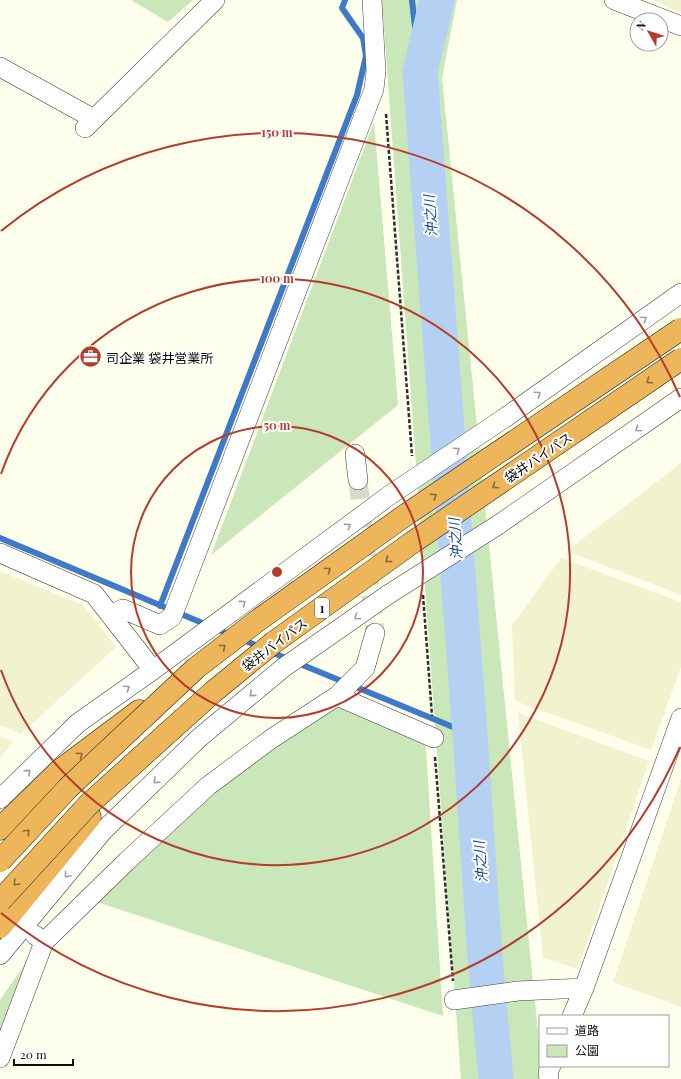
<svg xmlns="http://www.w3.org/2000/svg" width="681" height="1079" font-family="'Playfair Display','Noto Sans JP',serif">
  <rect width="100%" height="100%" fill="#fefeec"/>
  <path fill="#f0f3ce" d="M653,0H681V13Z
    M681,463V595L567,551Z
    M561,558L681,602V667L651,750L515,701L512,625Z
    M0,571L83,605L116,647L21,734L0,725Z
    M518,713L649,761L578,969L543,958Z
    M0,736L14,742L0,757Z
    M681,778V1007L613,982Z"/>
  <path fill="#c9e7b8" d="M131,0H193L168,22Z
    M382,0H457L442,78L540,1052V1066H541L543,1079H461Z
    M374,122L398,405L211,555Z
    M328,702L425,734L443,1016L88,899L223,775Z
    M25,964L0,1036V1000Z"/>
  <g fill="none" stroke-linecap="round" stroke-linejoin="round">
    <path stroke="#3e7ac7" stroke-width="6" d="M412,0L420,72
      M0,538L231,635
      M160,606L357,95L366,56L363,38L342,8L345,0
      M241,639L260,647
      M271,652L470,734"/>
    <path stroke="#b4d1f3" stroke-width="35" d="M437,0L420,72L470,734L485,958L496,1079"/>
    <path stroke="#dadaca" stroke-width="19" stroke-dasharray="19 10" stroke-linecap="butt" d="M358,480L375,633"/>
    <defs>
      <path id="minor" d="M614,0L681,26
        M0,67L94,119
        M85,128L215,0
        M506,417L681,293
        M355,454L358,480
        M498,525L681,398
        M0,553L94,594L153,670
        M110,615L123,609L160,625L172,617L374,89L376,71L372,0
        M337,696L434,738
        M0,799L78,723L153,670L390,495
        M44,942L127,861L208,786L271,739L337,696L365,668L375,633
        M0,955L103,831L199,738L283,668L389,594
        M454,1000L518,991L584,988
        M572,1016L584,988L681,718
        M0,1058L44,942L35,935
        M549,1079L548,1072L551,1066"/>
      <path id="highway" d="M0,829L59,771L139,711
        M0,927L90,817"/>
    </defs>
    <use href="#minor" stroke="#3f3f3f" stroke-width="20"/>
    <use href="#highway" stroke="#1d1d1d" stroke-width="23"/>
    <path stroke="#2e2e2e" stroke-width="2.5" stroke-dasharray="4 2" stroke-linecap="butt" d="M386,114L412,456
      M423,595L432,716
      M435,757L453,981"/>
    <use href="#minor" stroke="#fff" stroke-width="19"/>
    <use href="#highway" stroke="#eeb65b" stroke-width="22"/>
    <defs>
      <path id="minor-bridge" d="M390,495L506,417
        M389,594L498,525"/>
      <path id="highway-bridge" d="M0,861L68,788L196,668L257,621L407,514L681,329
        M0,901L89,804L213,692L273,643L413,542L681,359"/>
    </defs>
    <use href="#minor-bridge" stroke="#3f3f3f" stroke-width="20" stroke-linecap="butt"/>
    <use href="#highway-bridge" stroke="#1d1d1d" stroke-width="23" stroke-linecap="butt"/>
    <use href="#minor-bridge" stroke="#fff" stroke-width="19"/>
    <use href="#highway-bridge" stroke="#eeb65b" stroke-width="22"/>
  </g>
  <defs><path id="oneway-chevron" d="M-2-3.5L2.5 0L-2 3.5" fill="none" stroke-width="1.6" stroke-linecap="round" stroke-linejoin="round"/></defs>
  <g stroke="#9e9e9e">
    <use href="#oneway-chevron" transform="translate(644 319) rotate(-35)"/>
    <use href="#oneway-chevron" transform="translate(538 394) rotate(-35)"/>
    <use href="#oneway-chevron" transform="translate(638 429) rotate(145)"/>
    <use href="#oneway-chevron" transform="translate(457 450) rotate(-34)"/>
    <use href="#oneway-chevron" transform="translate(348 526) rotate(-36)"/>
    <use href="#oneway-chevron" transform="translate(243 603) rotate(-36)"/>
    <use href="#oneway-chevron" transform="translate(357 617) rotate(145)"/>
    <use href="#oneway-chevron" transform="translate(127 688) rotate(-35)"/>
    <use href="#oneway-chevron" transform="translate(252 694) rotate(140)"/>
    <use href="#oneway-chevron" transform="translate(28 772) rotate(-44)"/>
    <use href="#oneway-chevron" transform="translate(156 781) rotate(136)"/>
    <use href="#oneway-chevron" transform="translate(67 875) rotate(130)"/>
  </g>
  <g stroke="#886a37">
    <use href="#oneway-chevron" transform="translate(649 381) rotate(146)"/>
    <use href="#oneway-chevron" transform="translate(495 486) rotate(146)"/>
    <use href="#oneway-chevron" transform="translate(434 496) rotate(-34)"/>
    <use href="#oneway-chevron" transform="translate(388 560) rotate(144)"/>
    <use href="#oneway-chevron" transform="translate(328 570) rotate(-35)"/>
    <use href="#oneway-chevron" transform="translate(223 647) rotate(-38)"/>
    <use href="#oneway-chevron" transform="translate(80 755) rotate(-37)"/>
    <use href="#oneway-chevron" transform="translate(27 832) rotate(-47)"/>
    <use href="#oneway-chevron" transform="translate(16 883) rotate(133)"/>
  </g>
  <g fill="none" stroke="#b63b2b" stroke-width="2">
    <circle cx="277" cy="572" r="146"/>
    <path d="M1 474A293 293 0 1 1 1 670"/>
    <path d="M680 747A439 439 0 0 1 1 913M1 231A439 439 0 0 1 680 397"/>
  </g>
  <defs>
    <symbol id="office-disc" viewBox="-11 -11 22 22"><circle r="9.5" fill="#b63b2b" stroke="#fff"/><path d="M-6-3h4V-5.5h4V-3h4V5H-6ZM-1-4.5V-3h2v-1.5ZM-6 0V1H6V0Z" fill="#fff"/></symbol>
  </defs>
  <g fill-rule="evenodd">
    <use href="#office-disc" x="78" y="344" width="25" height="25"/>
  </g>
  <g text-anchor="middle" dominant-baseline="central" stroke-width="4" stroke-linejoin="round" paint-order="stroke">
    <rect fill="#fff" stroke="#555" stroke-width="1" x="315" y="598" width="14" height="20" rx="3"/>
    <g font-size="12" font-weight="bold" fill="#0c0c0c">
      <text x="322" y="608">1</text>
    </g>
    <g font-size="13" fill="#0c0c0c" stroke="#fff" text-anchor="start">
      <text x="106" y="357">司企業 袋井営業所</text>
    </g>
    <g font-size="13" fill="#0c0c0c" stroke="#fff">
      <text transform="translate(538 457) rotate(-34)">袋井バイパス</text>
      <text transform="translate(274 644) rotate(-37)">袋井バイパス</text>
    </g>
    <g font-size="14" font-style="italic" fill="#1c4d98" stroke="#fff">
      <text transform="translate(430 216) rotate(-94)">沖之川</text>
      <text transform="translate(455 539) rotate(-94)">沖之川</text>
      <text transform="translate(480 862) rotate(-94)">沖之川</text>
    </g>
  </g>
  <circle cx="277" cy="572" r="6" fill="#b63b2b" stroke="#fff" stroke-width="2"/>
  <g font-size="12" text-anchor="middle" font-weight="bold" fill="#b63b2b" stroke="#fff" stroke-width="4" stroke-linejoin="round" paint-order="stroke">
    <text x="277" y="137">150 m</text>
    <text x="277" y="283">100 m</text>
    <text x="277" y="430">50 m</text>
  </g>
  <rect x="539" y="1015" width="130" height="52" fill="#ffffff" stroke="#9e9e9e"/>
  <rect x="547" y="1028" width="20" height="6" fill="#ffffff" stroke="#9e9e9e"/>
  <text x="575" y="1035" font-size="12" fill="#0c0c0c">道路</text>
  <rect x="547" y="1045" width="20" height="12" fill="#c9e7b8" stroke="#9e9e9e"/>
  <text x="575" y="1055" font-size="12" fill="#0c0c0c">公園</text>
  <g transform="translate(649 32) rotate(309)"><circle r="19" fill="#ffffff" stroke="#9e9e9e"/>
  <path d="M0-3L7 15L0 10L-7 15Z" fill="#b63b2b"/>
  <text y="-6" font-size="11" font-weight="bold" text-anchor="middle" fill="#0c0c0c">N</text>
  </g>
  <path d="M14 1059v6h59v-6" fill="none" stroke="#0c0c0c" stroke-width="2"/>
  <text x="20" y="1059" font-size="12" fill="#0c0c0c" stroke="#ffffff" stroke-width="3" paint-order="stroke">20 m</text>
</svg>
